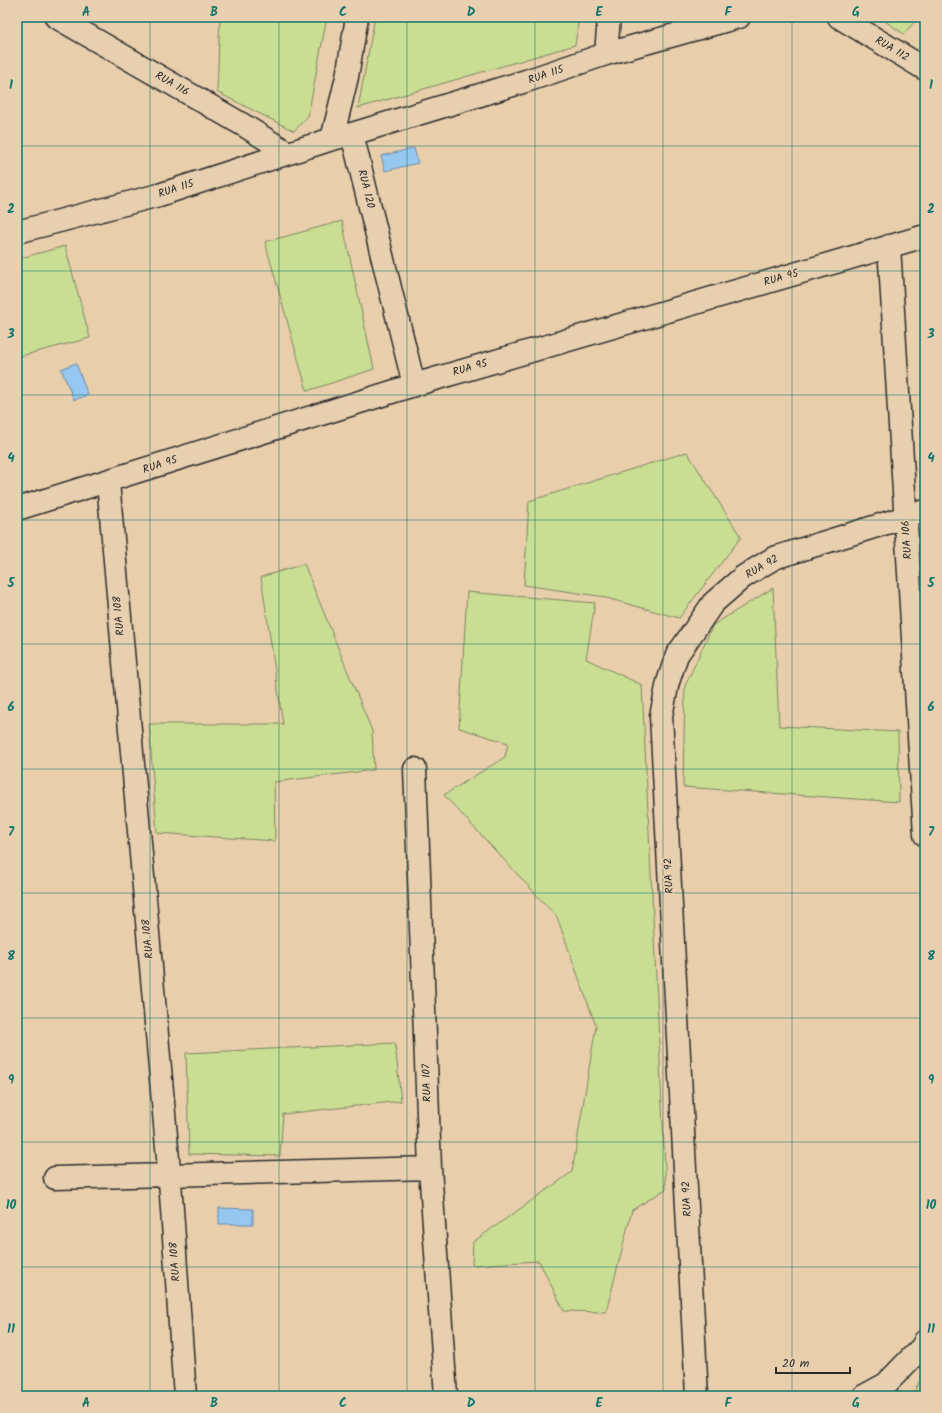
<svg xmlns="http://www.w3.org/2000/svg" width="942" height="1413" font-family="Kalam,sans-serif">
  <rect width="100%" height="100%" fill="#e9ceac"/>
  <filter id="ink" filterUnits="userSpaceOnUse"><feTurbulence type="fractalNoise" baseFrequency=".025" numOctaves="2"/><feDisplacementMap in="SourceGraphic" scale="8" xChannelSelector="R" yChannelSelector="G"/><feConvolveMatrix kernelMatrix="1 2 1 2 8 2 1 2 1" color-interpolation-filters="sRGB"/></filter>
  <g filter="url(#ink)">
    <path fill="#c9de93" stroke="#7a845f" d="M220,17H327L308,116L294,131L217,92Z
      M375,17H579L575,45L358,108Z
      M879,17H918L904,34Z
      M342,221L374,369L307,391L265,242Z
      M65,246L90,338L17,357V259Z
      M687,452L741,537L679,618L599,596L524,585L529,501Z
      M304,564L372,731L374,770L274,782L275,841L157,833L149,724H283L261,577Z
      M773,588L779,726L898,732L899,802L683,787L685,686L713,625Z
      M467,592L595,603L586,659L642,685L666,1189L632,1210L606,1312L564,1311L539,1261L472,1265L473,1242L572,1172L596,1026L557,917L444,795L505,757L508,743L459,728Z
      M395,1043L401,1101L283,1114L280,1156L189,1154L186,1053Z
      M925,1370V1396H912Z"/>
    <path fill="#95c7f1" stroke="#6b89a2" d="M414,148L418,163L385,171L381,156Z
      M76,363L88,395L74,400L61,369Z
      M219,1208L253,1209V1224H219Z"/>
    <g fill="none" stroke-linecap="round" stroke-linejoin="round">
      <defs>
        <path id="street" d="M56,17L245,126L288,153
          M357,17L347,77L332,139L352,134L414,385
          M839,17L925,69
          M606,54L609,17
          M352,134L526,81L606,54L739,17
          M17,232L159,195L332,139
          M889,246L925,835
          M108,482L170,1181L185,1396
          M17,509L414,385L925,236
          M415,769L430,1168L446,1396
          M55,1178L430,1168
          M697,1396L661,716L668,682L677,655L713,603L743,577L774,558L925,511
          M864,1396L886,1384L922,1347L925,1341"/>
      </defs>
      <use href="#street" stroke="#2b2b2b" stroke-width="25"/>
      <use href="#street" stroke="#e7cfaf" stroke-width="22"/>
    </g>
  </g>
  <path fill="none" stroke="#0f766e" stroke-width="1" stroke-opacity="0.55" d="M150,17V1396M279,17V1396M407,17V1396M535,17V1396M663,17V1396M792,17V1396M17,146H925M17,271H925M17,395H925M17,520H925M17,644H925M17,769H925M17,893H925M17,1018H925M17,1142H925M17,1267H925"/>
  <g text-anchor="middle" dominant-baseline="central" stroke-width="3" stroke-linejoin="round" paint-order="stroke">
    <g font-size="11" fill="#2b2b2b" stroke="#e7cfaf">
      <text transform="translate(892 49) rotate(31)">RUA 112</text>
      <text transform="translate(546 75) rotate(-19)">RUA 115</text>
      <text transform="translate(172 84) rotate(30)">RUA 116</text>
      <text transform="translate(176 189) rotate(-18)">RUA 115</text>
      <text transform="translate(366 189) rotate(76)">RUA 120</text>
      <text transform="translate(781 278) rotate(-16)">RUA 95</text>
      <text transform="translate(470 368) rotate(-16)">RUA 95</text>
      <text transform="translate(160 465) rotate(-18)">RUA 95</text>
      <text transform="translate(907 540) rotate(-94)">RUA 106</text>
      <text transform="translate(762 567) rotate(-30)">RUA 92</text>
      <text transform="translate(119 616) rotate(-95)">RUA 108</text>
      <text transform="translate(669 876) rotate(-93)">RUA 92</text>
      <text transform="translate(148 939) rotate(-95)">RUA 108</text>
      <text transform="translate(427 1083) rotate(-92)">RUA 107</text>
      <text transform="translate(687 1199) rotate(-93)">RUA 92</text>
      <text transform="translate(175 1262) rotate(-94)">RUA 108</text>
    </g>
  </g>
  <rect width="942" height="1413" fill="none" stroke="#e7cfaf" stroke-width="44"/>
  <path d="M776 1367v6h74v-6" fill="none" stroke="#2b2b2b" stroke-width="2"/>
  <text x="782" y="1367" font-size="12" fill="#2b2b2b" stroke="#e7cfaf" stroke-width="3" paint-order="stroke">20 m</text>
  <rect x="22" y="22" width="898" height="1369" fill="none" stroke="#0f766e" stroke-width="1.5"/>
  <g font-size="13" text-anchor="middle" font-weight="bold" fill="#0f766e">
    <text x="86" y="16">A</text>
    <text x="214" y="16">B</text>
    <text x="343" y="16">C</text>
    <text x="471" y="16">D</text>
    <text x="599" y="16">E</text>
    <text x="728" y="16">F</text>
    <text x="856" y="16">G</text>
    <text x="11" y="89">1</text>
    <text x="931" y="89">1</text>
    <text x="11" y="213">2</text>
    <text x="931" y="213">2</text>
    <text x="11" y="338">3</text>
    <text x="931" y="338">3</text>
    <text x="11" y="462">4</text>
    <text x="931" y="462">4</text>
    <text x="11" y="587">5</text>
    <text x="931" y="587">5</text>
    <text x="11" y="711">6</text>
    <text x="931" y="711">6</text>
    <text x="11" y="836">7</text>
    <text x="931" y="836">7</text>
    <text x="11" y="960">8</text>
    <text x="931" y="960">8</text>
    <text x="11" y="1084">9</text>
    <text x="931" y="1084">9</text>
    <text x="11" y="1209">10</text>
    <text x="931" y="1209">10</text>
    <text x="11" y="1333">11</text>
    <text x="931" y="1333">11</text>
    <text x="86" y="1407">A</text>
    <text x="214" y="1407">B</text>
    <text x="343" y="1407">C</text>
    <text x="471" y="1407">D</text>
    <text x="599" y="1407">E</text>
    <text x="728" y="1407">F</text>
    <text x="856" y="1407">G</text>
  </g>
</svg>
